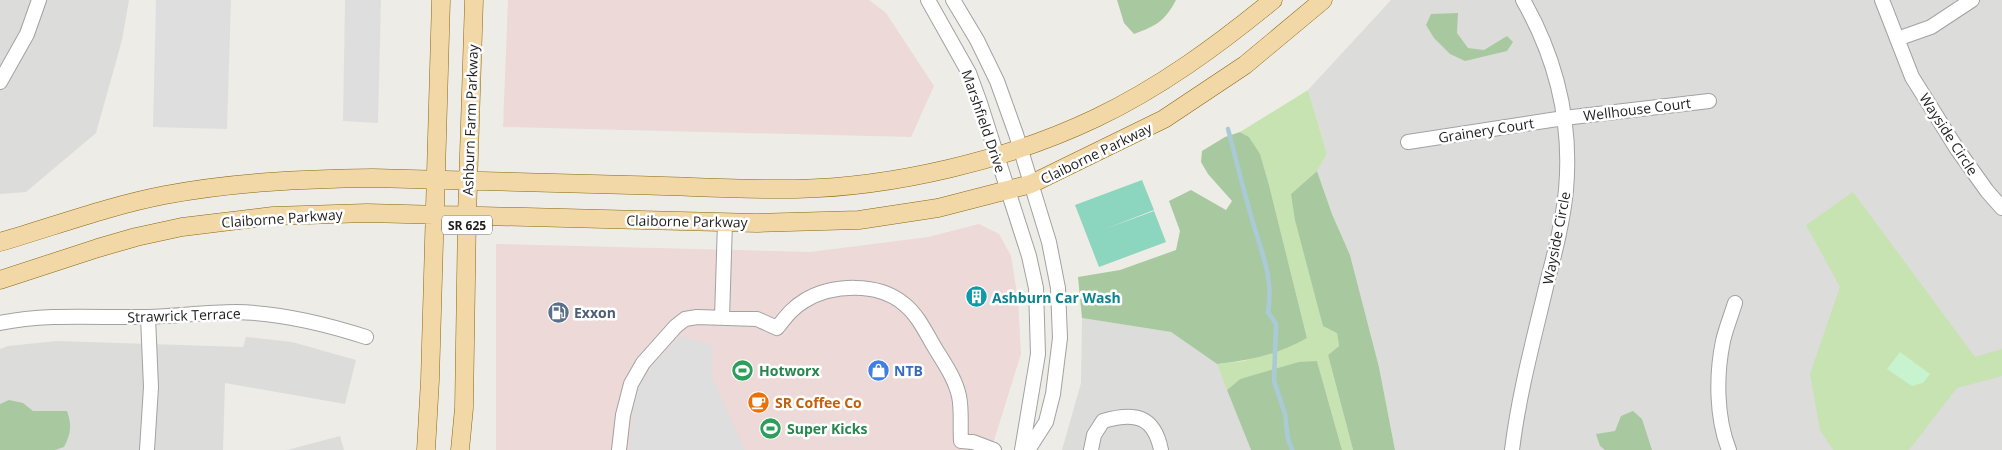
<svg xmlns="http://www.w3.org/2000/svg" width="2002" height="450" font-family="'Open Sans',sans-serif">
  <rect width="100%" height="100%" fill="#eeece6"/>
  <path fill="#dcdcdb" d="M0,0H129L122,40L96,133L26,192L0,194Z
    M1391,0H2002V450H1395L1379,367L1350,255L1332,214L1317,171L1327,154L1308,90Z
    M1082,318L1171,332L1217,364L1251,450H1062L1081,383Z
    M246,337L292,342L356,360L345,404L225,383L223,450H0V349L8,346L57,341L243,347Z
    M340,436L344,450H287Z"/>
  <path fill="#edd9d7" d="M508,0H869L886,13L934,86L911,137L503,127Z
    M979,224L999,234L1011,256L1018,300L1021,354L991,450H496V244L810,252L928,237Z"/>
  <path fill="#c6e3b1" d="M1308,90L1327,154L1317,171L1291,194L1337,332L1339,346L1328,355L1353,450H1342L1317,361L1240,379L1227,390L1217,364L1244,361L1307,338L1269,185L1260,155L1249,137L1240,132Z
    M1853,192L1975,357L2002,349V376L1957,388L1909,450H1833L1820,430L1810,374L1840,287L1806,225Z"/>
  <path fill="#a8c99f" d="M1117,0H1176C1165,21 1156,26 1134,34L1124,23Z
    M1458,13L1457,33L1468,48L1484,50L1507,36L1513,42L1507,51L1465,61L1450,54L1434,38L1426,25L1431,14Z
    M1240,132L1249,137L1260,154L1269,185L1307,338C1279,354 1249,361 1217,364L1171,332L1082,318L1078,277L1120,270L1176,250L1180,231L1169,201L1191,190L1226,210L1232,201L1208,174L1201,162L1202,151L1225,137Z
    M1317,171L1332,214L1350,255L1379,367L1395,450H1353L1328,355L1339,346L1337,333L1323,326L1295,220L1291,194Z
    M1317,361L1342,450H1251L1227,390L1240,379L1299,362Z
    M9,400L23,403L33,411H67C72,425 71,434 64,447L55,450H0V404Z
    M1633,411L1642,419L1652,450H1605L1600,446L1596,434L1615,431L1621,416Z"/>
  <path fill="#c7f4ce" d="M1900,352L1930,374L1923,383L1912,386L1887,369Z"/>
  <path fill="#8cd5be" d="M1142,180L1154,210L1105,229L1154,211L1166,242L1099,267L1075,205Z"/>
  <path fill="#dedede" d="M156,0H231L227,129L153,127Z
    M345,0H381L378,123L343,121Z
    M680,336L712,345V378L745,450H629L635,394L652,366Z"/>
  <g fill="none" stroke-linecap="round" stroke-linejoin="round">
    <path stroke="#abcad7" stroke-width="4.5" d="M1228,129C1236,159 1243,189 1252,219C1261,252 1274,277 1268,312L1276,324L1274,381L1285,414L1288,439L1292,450"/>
    <defs>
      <path id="minor" d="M928,0L969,73L980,103L1029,256L1036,288L1038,354L1022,450
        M953,0L977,40L997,81L1016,134L1049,242L1058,288L1060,338L1053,394L1046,422L1028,450
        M1882,0L1912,77L1957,149L1987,191L2002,208
        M1897,39L1931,27L1972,0
        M0,82L27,34L39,0
        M1408,142L1564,118L1709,101
        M722,318L725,222
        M0,323C49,313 98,318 148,317C177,316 207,312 236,312C281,313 323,323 366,337
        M147,450L151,387L148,317
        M619,450L623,415L631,384L643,363L676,326L685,319L697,317L757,319L777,328C785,318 792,308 804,301C832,284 878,282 904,304C918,315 926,333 935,348C944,363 955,378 959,396C962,410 960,427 961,441L973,442L994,450
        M1091,450L1094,435L1103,421C1134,412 1154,415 1161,450
        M1512,450C1519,393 1534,338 1547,283C1555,252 1563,221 1566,190C1572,122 1556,58 1523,0
        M1729,450C1716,417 1716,375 1723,341C1726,328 1731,316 1735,303"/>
      <path id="major" d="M0,242C55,226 108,206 165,195C234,182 303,179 373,178C458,180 544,182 630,185C685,186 741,190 796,189C894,187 1008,160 1096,118C1161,87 1218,45 1273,0
        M0,280L98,248L136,237L182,227L273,216L367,213L757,223L859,220L938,208L1031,184L1164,119L1245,65L1323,0
        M426,450L430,380L441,0
        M460,450L464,408L467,216L474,0"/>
    </defs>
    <use href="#minor" stroke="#a2a2a2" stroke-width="16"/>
    <use href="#major" stroke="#896910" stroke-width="19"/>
    <use href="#minor" stroke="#fff" stroke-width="14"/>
    <use href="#major" stroke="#f2d7a7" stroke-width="18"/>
  </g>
  <defs>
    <symbol id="building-disc" viewBox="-11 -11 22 22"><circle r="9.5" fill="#0f9aa8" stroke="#fff"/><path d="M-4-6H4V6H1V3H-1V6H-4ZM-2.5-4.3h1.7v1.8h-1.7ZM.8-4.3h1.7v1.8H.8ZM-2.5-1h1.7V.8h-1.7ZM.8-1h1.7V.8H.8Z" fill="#fff"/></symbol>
    <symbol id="fuel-disc" viewBox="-11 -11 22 22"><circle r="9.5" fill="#5c6f8a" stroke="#fff"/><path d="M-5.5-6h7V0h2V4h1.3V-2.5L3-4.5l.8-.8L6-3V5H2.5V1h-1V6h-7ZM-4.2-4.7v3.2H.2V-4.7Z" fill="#fff"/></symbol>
    <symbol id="stadium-disc" viewBox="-11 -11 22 22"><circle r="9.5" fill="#2e9e5b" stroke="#fff"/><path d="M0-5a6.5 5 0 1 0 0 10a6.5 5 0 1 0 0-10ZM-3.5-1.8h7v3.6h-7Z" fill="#fff"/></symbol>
    <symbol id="shop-disc" viewBox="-11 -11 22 22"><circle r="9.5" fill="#3f7fe0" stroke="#fff"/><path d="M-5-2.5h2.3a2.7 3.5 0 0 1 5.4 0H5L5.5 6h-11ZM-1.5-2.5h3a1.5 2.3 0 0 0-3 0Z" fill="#fff"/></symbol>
    <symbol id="cafe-disc" viewBox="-11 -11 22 22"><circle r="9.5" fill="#e8710a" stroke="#fff"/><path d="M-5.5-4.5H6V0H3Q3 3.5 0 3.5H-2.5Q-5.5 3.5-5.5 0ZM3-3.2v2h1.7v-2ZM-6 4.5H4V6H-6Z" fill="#fff"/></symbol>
  </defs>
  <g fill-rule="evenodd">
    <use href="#building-disc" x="964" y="284" width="25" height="25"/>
    <use href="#fuel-disc" x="546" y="300" width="25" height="25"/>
    <use href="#stadium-disc" x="730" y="358" width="25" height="25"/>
    <use href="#shop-disc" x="866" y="358" width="25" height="25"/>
    <use href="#cafe-disc" x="746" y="390" width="25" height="25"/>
    <use href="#stadium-disc" x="758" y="416" width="25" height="25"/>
  </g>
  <g text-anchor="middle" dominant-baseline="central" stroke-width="5" stroke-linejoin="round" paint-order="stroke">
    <rect fill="#fff" stroke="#626262" stroke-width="1" x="442" y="215.5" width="50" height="19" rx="4"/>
    <g font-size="12" font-weight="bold" fill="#1e1e1e">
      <text x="467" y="225">SR 625</text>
    </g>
    <g font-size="14" fill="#1e1e1e" stroke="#fff">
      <text transform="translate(1637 109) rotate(-7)">Wellhouse Court</text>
      <text transform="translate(470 120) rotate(-88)">Ashburn Farm Parkway</text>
      <text transform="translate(984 121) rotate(71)">Marshfield Drive</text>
      <text transform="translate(1486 130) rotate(-9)">Grainery Court</text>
      <text transform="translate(1949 134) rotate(57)">Wayside Circle</text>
      <text transform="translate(1096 153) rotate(-26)">Claiborne Parkway</text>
      <text transform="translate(282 218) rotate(-4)">Claiborne Parkway</text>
      <text transform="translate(687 221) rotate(1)">Claiborne Parkway</text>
      <text transform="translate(1556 238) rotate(-79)">Wayside Circle</text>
      <text transform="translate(184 315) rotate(-2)">Strawrick Terrace</text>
    </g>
    <g font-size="14" font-weight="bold" fill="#0d838f" stroke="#fff" text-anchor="start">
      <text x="992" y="297">Ashburn Car Wash</text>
    </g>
    <g font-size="14" font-weight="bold" fill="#4e5e75" stroke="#fff" text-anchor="start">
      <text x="574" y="312">Exxon</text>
    </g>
    <g font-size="14" font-weight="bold" fill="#27864d" stroke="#fff" text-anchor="start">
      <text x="759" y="370">Hotworx</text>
      <text x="787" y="428">Super Kicks</text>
    </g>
    <g font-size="14" font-weight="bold" fill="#366cbe" stroke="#fff" text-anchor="start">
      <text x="894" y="370">NTB</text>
    </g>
    <g font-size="14" font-weight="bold" fill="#c56008" stroke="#fff" text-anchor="start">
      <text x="775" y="402">SR Coffee Co</text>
    </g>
  </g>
</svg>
